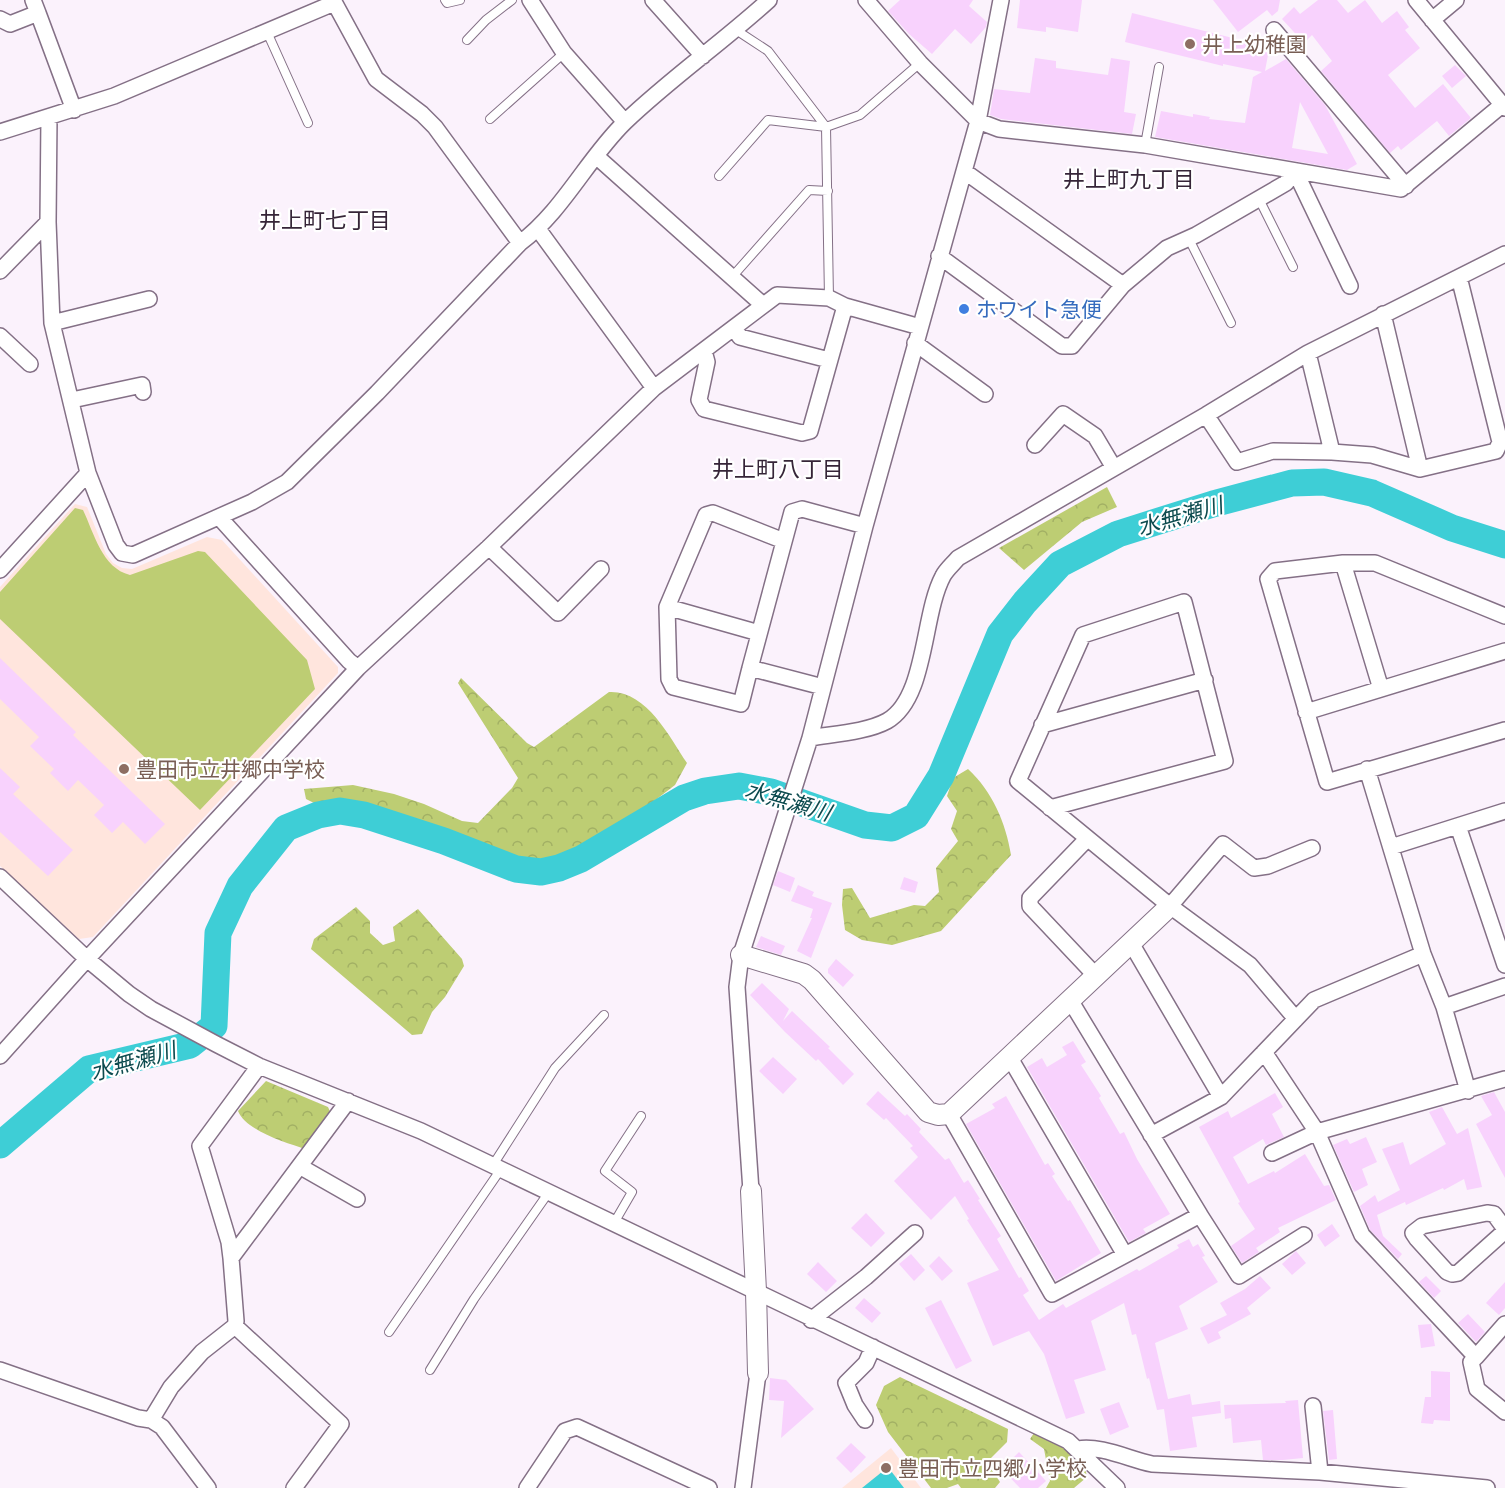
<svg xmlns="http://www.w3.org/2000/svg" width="1505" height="1488" font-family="Manrope,'Noto Sans JP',sans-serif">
  <defs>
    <pattern id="forest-crowns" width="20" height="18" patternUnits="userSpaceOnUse" patternTransform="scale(1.5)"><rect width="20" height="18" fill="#bdcd73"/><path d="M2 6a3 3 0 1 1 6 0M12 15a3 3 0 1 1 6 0" fill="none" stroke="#a2b064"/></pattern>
  </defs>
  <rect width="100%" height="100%" fill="#fbf2fc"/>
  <path fill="#ffe5dd" d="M75,504L87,507L106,554L113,563L122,568L132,569L207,537L222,540L338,667V673L93,937L79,939L0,866V587Z
    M891,1448L921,1488H842Z"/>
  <path fill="#bdcd73" d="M75,508L83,510C94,533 102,568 130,575L198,551L205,552L307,660L315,689L200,810L0,619V592Z"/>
  <path fill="url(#forest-crowns)" d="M1107,487L1117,507L1082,522L1024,570L999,548Z
    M461,678L527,743L534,747L609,692C646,690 669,736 687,763L675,785L632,818L550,866L519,864L395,819L363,810L320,806L306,799L304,789L353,785L394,794L424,804L462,821L478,823L512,788L518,778L458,683Z
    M968,769C992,791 1006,823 1011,855L941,931L892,945L862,940L845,930L842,905L843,889L852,888L870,918L914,905L925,906L939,892L936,868L958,841L951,829L957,811L947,796L953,778Z
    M356,907L370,921V933L383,945L395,941L393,927L418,909L462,959L464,966L445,997L432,1012L422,1034L412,1035L311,949L314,939Z
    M266,1081L328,1107L332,1116L305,1149C287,1143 246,1131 238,1111Z
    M900,1377L1008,1429L1007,1442L987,1462L1000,1482L995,1488H961L958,1484L947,1488H931L888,1432L876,1405L884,1386Z
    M1034,1433C1053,1442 1085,1454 1087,1477L1074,1488H1046L1050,1481L1044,1449L1030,1439Z"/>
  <path fill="#3eced6" d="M888,1467L904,1488H862Z"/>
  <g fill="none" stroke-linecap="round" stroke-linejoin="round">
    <path stroke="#3eced6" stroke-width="27" d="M0,1145L89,1069L190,1045L214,1026L218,933L240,886L286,828L318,815L340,811L364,815L444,841L516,869L541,872L559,868L581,859L684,798L705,791L739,786L771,792L865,825L892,828L916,816L941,776L1000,634L1025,602L1060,564L1118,534L1213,504L1292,483L1324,482L1372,493L1452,528L1505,545"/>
  </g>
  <path fill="#f8d2fd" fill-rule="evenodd" d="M900,0H973L969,6L987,22L986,27L971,44L955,29L932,54L909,34L888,11Z
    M1020,0H1082L1078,32L1046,27V32L1017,28Z
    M1213,0H1280L1278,11L1272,16L1267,10L1238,32Z
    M1318,0H1337L1348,13L1365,0L1382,23L1397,11L1409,27L1405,30L1420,48L1388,75L1415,108L1443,84L1471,118L1449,136L1437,121L1401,150L1398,146L1390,153L1321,71L1332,61L1312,35L1304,43L1282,19L1294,7L1300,14Z
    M1132,13L1245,41L1244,38L1270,44L1265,71L1286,59L1325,105L1357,164L1347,170L1155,137L1161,111L1193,117V114L1210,117L1209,119L1245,123L1253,77L1262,72L1223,64V66L1125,42ZM1300,102L1328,154L1292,148Z
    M1035,58L1056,61V68L1108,75L1111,58L1130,61L1124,112L1136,114L1132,134L1001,119L990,115L994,89L1030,93Z
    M1455,65L1466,76L1452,88L1442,76Z
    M0,658L76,732L73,735L165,824L145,844L123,822L112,833L94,815L104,805L78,780L68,791L50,773L54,769L30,746L39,737L0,699Z
    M0,768L20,787L13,794L73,850L48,876L0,832Z
    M778,871L795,878L790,892L773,885Z
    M904,877L918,882L915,893L900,889Z
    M798,885L814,892L812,896L832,903L811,958L797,951L812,918H810L813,909L791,901Z
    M761,936L785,946L781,955L756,947Z
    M836,959L854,975L843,987L828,973V969Z
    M762,983L789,1009L783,1021L792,1011L830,1047L828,1048L854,1074L843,1085L818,1059L816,1061L785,1032L750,995Z
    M1073,1041L1086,1062L1081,1065L1101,1096L1099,1098L1120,1134L1124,1132L1137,1159L1170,1214L1143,1229L1146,1233L1129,1242L1027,1067L1042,1058L1047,1067L1067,1055L1062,1047Z
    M773,1057L797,1079L783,1094L759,1071Z
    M878,1091L905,1116L907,1114L921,1129L919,1132L945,1160L949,1158L964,1183L968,1180L980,1199L978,1200L1001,1236L997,1239L1019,1278L1021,1277L1029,1291L1023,1295L1039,1320L1063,1304L1066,1308L1137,1269L1139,1271L1179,1248L1177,1245L1189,1239L1193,1247L1198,1244L1205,1256L1202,1257L1218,1282L1179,1306L1188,1329L1155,1343L1168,1399L1190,1394L1192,1405L1220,1401L1221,1413L1192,1417L1197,1447L1170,1451L1164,1409L1157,1410L1149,1378L1147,1379L1136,1334L1132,1335L1124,1303L1091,1321L1106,1370L1074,1380L1085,1413L1066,1419L1044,1354L1029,1331L993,1346L967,1283L999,1270L967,1220L969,1219L955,1196L931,1220L894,1181L918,1157L910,1148L913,1146L886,1118L884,1120L866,1104Z
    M1494,1092L1505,1112V1178L1476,1124L1492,1115L1481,1096Z
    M1275,1093L1283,1107L1272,1114L1284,1137L1266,1145L1263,1139L1233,1157L1248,1184L1274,1171L1275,1173L1305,1154L1324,1186L1329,1185L1336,1200L1278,1228L1280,1232L1256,1248L1259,1252L1242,1263L1231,1246L1255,1229L1238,1203L1240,1202L1199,1127L1228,1111L1231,1118Z
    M1006,1096L1045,1165L1048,1163L1055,1174L1052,1176L1068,1201L1070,1200L1101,1253L1056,1281L966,1124L995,1108L992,1104Z
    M1442,1107L1457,1134L1468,1128L1482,1187L1467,1190L1464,1179L1444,1190L1443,1188L1406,1205L1405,1202L1377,1215L1383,1236L1402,1254L1398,1259L1370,1230L1360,1206L1375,1195L1378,1202L1400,1190L1382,1149L1403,1142L1410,1165L1446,1144L1429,1112Z
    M1366,1137L1377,1162L1362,1169L1368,1185L1354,1192L1333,1145L1347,1139L1350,1144Z
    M866,1213L885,1233L871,1247L851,1228Z
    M1332,1224L1340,1236L1325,1247L1317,1235Z
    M1296,1251L1306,1263L1292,1275L1282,1264Z
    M911,1254L925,1270L914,1281L899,1264Z
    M939,1256L953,1271L942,1281L929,1266Z
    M818,1262L837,1281L826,1292L807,1274Z
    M1260,1276L1271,1288L1247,1308L1251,1314L1218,1332L1221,1338L1208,1344L1200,1328L1227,1315L1220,1303L1245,1289Z
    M1426,1276L1441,1291L1434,1298L1419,1282Z
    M1505,1282V1308L1499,1315L1486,1303Z
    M864,1298L881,1313L872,1323L855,1308Z
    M941,1300L972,1361L956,1369L925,1308Z
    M1468,1314L1485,1332L1476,1342L1458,1323Z
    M1431,1324L1435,1346L1421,1348L1418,1325Z
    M1431,1371L1450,1372V1421L1434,1420L1433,1424L1421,1423L1425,1397H1431Z
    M770,1378L786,1380L814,1409L781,1438L784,1401L769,1400Z
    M1298,1400L1303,1458L1283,1460H1263L1261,1440L1233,1443L1231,1418L1225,1419L1224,1405L1286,1403L1285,1401Z
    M1119,1402L1129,1427L1110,1435L1100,1409Z
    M1333,1410L1337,1459L1329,1460L1323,1411Z
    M851,1443L866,1457L851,1473L836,1458Z
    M1019,1452L1046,1481L1038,1488H1020L1002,1469Z"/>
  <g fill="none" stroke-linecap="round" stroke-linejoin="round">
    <defs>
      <path id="service" d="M445,0L447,3L460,0
        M736,30L768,51L826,127L829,298
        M267,32L308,123
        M467,40L486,20L512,0
        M490,119L564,53
        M1145,145L1159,67
        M719,176L768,120L826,127L860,115L920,63
        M1259,199L1293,267
        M1189,239L1231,323
        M732,277L809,190L828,191
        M493,1165L555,1068L604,1015
        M614,1223L632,1192L605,1171L641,1116
        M389,1332L501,1169
        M430,1370L474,1299L549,1192"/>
      <path id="minor" d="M333,0L376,79L422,114L435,127L520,243
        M530,0L564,53L625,122
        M653,0L703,56
        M866,0L920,63L978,121L999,129L1145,145L1401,189L1502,105
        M1416,0L1505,108
        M38,13L74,110
        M0,19L10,24L38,13L33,0
        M1432,20L1456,0
        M1274,30L1406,186
        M49,117L48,222L52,323L88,473L116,545L122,553L133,555L252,502L287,482L377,393L520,243C563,211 587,159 625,122C671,78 723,42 769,0
        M0,132L114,96L334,3
        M596,156L763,305
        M964,171L1123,285
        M1295,171L1350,286
        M538,229L654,388
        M939,256L1062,346H1072L1123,285L1167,248L1196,235L1286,183L1295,171
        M0,271L48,222
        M1383,314L1420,469
        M52,323L149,299
        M734,328L740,337L829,360
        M0,336L30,364
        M915,343L985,394
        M704,351L707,362L699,400L704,409L802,433L810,431L845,306
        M1308,353L1332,452
        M72,400L142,385L143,392
        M1206,415L1237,462L1273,451L1332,452L1372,455L1420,469L1496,451L1500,442L1459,277
        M1035,445L1063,414L1095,436L1114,468
        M219,517L349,661L358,668
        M489,547L558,613L601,569
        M1343,563L1381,689
        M0,570L88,473
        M667,607L759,633
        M1505,616L1375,563H1343L1275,571L1268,579L1327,782L1505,730
        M750,668L741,704L673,687L669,679L667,607L706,515L713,513L784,541
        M823,687L750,668L792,512L802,509L865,526
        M1306,712L1505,651
        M1042,725L1205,680
        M810,738C833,734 867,732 887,721C927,698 922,615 943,576C946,570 953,564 958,558L1206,415L1308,353L1505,254
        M1367,769L1423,954L1444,1007L1468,1091
        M1050,808L1225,761L1184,602L1083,635L1018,781L1170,906L1250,965L1296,1019
        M1458,826L1505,965
        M1087,839L1030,898V906L1096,976
        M1391,847L1505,811
        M0,877L87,959L129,994L151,1009L216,1044L259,1066L421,1131L1068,1441L1117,1488
        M1170,906L1223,844L1254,868L1268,866L1312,848
        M1131,943L1221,1097
        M1444,1007L1505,986
        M1264,1052L1317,1132L1362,1235L1476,1357L1471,1362L1477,1389L1505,1412
        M0,1056L87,959L358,668L489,547L654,388L777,295L829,298L845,306L920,327
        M1010,1058L1125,1255
        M949,1114L1052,1294L1200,1215L1070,1000
        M1151,1135L1221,1097L1314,1000L1423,954
        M1272,1153L1317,1132L1505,1079
        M301,1167L357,1199
        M751,1191L737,987L741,955L810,738L865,526L978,121L1001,0
        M1200,1215L1239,1276L1304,1235
        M1505,1229L1494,1214L1487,1213L1422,1226L1413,1233L1417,1239L1447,1272L1452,1274L1458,1273L1505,1231
        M231,1258L229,1242L200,1146L259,1066
        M811,1320L866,1277L915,1233
        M235,1326L341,1424L294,1488
        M1476,1357L1505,1324
        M0,1370L138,1418L151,1420L162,1427L208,1488
        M1313,1406L1320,1472
        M151,1420L171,1387L202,1352L235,1326L236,1321L231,1258L348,1101
        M865,1420L855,1405L846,1383L866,1363L873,1347
        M1078,1449C1100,1445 1129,1459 1152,1464L1320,1472L1487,1488
        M527,1488L565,1431L577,1427L709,1488
        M743,1488L758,1373"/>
      <path id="tertiary" d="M741,955L804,974L812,980L928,1112L938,1115L949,1114L1170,906
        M751,1191L756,1291L758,1373"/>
    </defs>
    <use href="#service" stroke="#847086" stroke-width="10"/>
    <use href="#minor" stroke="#847086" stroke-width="18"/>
    <use href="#tertiary" stroke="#847086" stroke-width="22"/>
    <use href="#service" stroke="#fff" stroke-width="8"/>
    <use href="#minor" stroke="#fff" stroke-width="15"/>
    <use href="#tertiary" stroke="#fff" stroke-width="20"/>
  </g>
  <g fill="#8d6e63" stroke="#fff" stroke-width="2">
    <circle cx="1190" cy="44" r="6"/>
    <circle cx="124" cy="769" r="6"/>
    <circle cx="886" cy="1468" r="6"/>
  </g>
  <circle fill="#3f7fe0" stroke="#fff" stroke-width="2" cx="964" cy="309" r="6"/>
  <g text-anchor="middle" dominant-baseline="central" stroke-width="4.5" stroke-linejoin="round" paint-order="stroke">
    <g font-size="21" fill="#785e54" stroke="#fff" text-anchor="start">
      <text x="1202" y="44">井上幼稚園</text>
      <text x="136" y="769">豊田市立井郷中学校</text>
      <text x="898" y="1468">豊田市立四郷小学校</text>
    </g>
    <g font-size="21" fill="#366cbe" stroke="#fff" text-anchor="start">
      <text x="976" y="309">ホワイト急便</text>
    </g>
    <g font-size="22" fill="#362538" stroke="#fff">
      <text x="1129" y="179">井上町九丁目</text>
      <text x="325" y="220">井上町七丁目</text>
      <text x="778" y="469">井上町八丁目</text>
    </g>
    <g font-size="22" font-style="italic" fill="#0d4b4f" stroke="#fff">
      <text transform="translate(1180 516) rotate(-16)">水無瀬川</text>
      <text transform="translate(788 801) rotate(16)">水無瀬川</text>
      <text transform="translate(133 1061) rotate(-16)">水無瀬川</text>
    </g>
  </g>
</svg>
